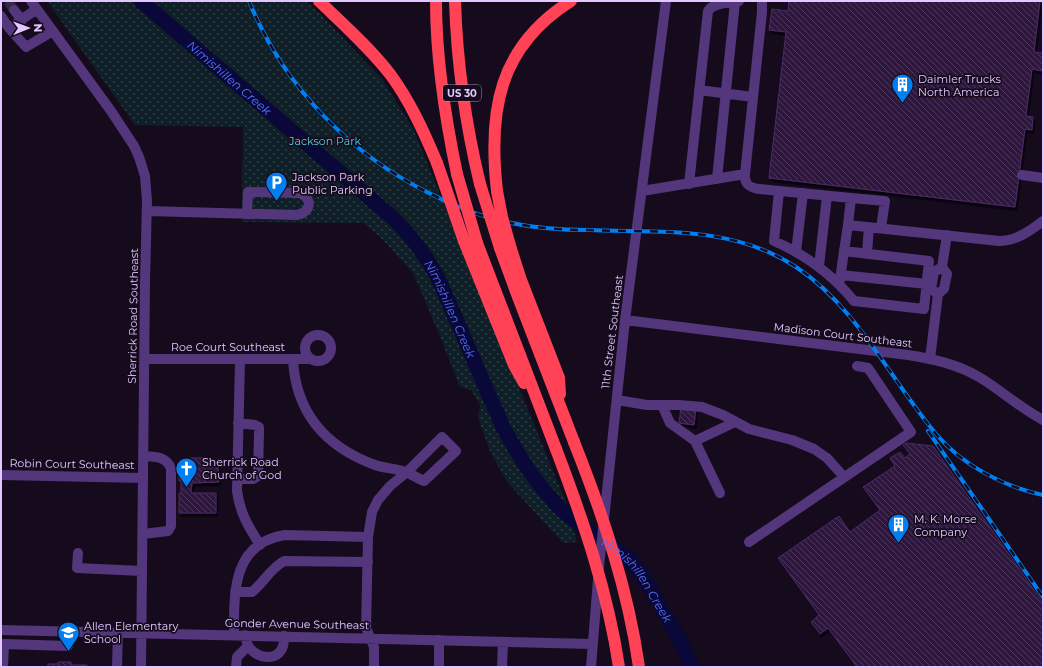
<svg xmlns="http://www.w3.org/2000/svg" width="1044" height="668" font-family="Montserrat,sans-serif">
  <defs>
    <pattern id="park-dots" width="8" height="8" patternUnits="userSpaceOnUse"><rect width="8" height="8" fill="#0f1f27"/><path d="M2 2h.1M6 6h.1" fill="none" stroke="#323e47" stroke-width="1.8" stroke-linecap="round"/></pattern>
    <pattern id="building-back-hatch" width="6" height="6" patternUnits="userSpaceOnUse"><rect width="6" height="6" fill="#2e173e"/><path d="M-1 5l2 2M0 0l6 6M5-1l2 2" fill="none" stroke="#4c375b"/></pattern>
    <filter id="shadow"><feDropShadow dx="2" dy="3.5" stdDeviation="0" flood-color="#0009"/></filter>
  </defs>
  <rect width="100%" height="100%" fill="#150b1d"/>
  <path fill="url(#park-dots)" d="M47,1H306L322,16L382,79L413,128L567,505L577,542L563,543L507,482L490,451L478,418L480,405L471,390L460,387L440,336L413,273L383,240L364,223L242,222L243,127L135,125Z"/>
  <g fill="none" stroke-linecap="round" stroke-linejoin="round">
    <path stroke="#090839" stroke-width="15" id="s1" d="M141,1L394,219C412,237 426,255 438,278L502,425C521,462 546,500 580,525C597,538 617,546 632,562C642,572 648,585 655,597C669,620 682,642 692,667"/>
  </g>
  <path fill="url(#building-back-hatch)" stroke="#4e296a" filter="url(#shadow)" d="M789,1H1040L1034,52L1043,53V71L1032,69L1026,116L1033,117L1032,130L1025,129L1015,207L769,178L786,32L769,30L772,9L788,11Z
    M681,407L696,409L694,425L679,423Z
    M906,443L933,446L1043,603V614L1040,616L1043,620V667H857L828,628L820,634L811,622L819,615L778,558L839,516L850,532L880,510L863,487L895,466L890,458L900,452L905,458L910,454L903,445Z
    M190,458H209V462L218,463L219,482L192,483L191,493H216V513H179V493H181V481H179V462H189Z
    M58,662H71V665H87V667H48V664H58Z"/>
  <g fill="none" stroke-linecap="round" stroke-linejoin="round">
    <path stroke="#34273f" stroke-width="10" stroke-dasharray="10 5" stroke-linecap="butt" d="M8,1L14,10"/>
    <path stroke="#53367c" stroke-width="10" d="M31,1L111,111L134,146L139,157L145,176L147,201L145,282L141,667
      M762,1V12L745,174C744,185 750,188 760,189L851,198L848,225L999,241C1016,241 1030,231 1043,221
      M14,10L22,20
      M1,16L9,28L37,9
      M9,28L26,47L53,31
      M699,90L753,97
      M1022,175L1043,178
      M717,179L735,2
      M689,184L708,11C713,2 730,3 739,1
      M642,191L745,174
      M779,191L774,241C806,255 832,274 854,301L924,309L929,261L844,251L848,225
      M851,198L885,201L881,228
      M147,211L297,215C312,212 313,197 298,193L248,192L247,214
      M796,252L803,193
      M867,253L869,227
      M819,266L827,196
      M942,267L947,235
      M841,275L927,284
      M840,280L844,251
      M625,320L908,355C933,359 957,364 979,377C1001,390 1020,408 1043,420
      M305 348a13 13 0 1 1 26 0a13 13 0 1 1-26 0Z
      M144,359H311
      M930,359L938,294L944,289L947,274L942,267L934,272L931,289L938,294
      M240,360L237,491C240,513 248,526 260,545
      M293,360C296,413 326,447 375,465C386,469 398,468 408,473C413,475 419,479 424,481L456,451L442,437L407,472L390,486L378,500L372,512L368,537L366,628L374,647V667
      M617,400L647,405H679L702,407L723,415L749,429L792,440L814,449L827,458L844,477
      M662,405L670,423L695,441L720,493
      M695,441L735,422
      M1,475L143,478
      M237,479H253L258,476L259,433V427L255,425L238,423
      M143,534L168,531L171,526V469C167,456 155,457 143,456
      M749,542L911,432L868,368L857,366
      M78,553L77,568L142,571
      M235,592H252C265,581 269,570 284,561L368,562
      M1,630L592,644
      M234,635C234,593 232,543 285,535L368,537
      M245,635C246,639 247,644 249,647C258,659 278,662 283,646C284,643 284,639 284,636
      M3,667L4,644L68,646L69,632
      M117,667L118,632
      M236,667L237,657L248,646
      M439,667V640
      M502,667L503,642
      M591,667L599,567L625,320L666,1"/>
    <path stroke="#ff4256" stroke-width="12" d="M319,1C343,24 369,47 390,74C410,101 424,132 437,163
      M436,1C436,59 445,117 457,174
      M455,1C457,65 465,122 480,184
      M497,191C488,112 498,47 571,1
      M464,241L514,365L524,383
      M477,243L556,449
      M500,248L518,297L574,442
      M511,249L521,280L559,378L560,394"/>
    <defs>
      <path id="rail" d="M249,1C283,85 348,153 429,193C450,204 471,213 494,219C524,227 556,230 588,230C660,233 732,225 796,267C858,308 889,378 936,434C962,465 1004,487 1043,495
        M928,431L1043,597"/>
    </defs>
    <use href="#rail" stroke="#007ff2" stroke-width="4"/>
    <use href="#rail" stroke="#150b1d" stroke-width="2.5" stroke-dasharray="8" stroke-linecap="butt"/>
    <path stroke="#ff4256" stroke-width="12" d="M437,163L464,241
      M457,174L477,243
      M480,184L500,248
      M497,191L502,217L511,249
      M574,442C603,515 628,589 639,667
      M556,449C583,520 608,592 619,667"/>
  </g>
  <defs>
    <symbol id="building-pin" viewBox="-11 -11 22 30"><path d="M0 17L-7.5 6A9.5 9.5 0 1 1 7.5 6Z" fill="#007ff2" stroke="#150b1d"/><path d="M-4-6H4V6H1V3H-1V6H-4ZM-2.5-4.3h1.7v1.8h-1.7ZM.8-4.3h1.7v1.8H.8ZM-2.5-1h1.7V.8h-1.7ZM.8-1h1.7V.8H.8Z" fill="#fff"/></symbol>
    <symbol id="parking-pin" viewBox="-11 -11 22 30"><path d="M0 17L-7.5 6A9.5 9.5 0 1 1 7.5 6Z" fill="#007ff2" stroke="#150b1d"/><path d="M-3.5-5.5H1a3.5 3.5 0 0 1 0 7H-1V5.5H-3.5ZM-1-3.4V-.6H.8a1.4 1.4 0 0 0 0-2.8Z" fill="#fff"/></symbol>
    <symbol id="church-pin" viewBox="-11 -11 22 30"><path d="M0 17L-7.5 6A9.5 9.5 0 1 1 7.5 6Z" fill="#007ff2" stroke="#150b1d"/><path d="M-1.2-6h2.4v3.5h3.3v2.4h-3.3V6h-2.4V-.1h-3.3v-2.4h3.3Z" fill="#fff"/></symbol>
    <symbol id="school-pin" viewBox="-11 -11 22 30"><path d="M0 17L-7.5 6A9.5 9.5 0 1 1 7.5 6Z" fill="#007ff2" stroke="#150b1d"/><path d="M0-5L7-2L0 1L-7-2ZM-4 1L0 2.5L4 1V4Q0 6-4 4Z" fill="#fff"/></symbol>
  </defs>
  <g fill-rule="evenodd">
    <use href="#building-pin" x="890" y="72" width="25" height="34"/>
    <use href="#parking-pin" x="264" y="170" width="25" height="34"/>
    <use href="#church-pin" x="174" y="456" width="25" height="34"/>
    <use href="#building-pin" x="886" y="512" width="25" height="34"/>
    <use href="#school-pin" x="56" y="620" width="25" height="34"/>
  </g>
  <g text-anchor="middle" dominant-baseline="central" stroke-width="3.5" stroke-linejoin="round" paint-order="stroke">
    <rect fill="#150b1d" stroke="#a58fbb" stroke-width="1" x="443" y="85" width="38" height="16" rx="3"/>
    <g font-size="10" font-weight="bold" fill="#e3c7ff">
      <text x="462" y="93">US 30</text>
    </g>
    <g font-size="11" fill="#e3c7ff" stroke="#150b1d" text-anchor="start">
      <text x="918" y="79">Daimler Trucks<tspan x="918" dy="13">North America</tspan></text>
      <text x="292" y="177">Jackson Park<tspan x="292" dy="13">Public Parking</tspan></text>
      <text x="202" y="462">Sherrick Road<tspan x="202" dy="13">Church of God</tspan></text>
      <text x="914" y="519">M. K. Morse<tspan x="914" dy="13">Company</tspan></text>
      <text x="84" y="626">Allen Elementary<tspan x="84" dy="13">School</tspan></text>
    </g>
    <g font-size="11" fill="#54cdde" stroke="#150b1d">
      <text x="325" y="141">Jackson Park</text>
    </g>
    <g font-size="11" fill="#e3c7ff" stroke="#150b1d">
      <text transform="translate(133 316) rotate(-89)">Sherrick Road Southeast</text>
      <text transform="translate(612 332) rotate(-83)">11th Street Southeast</text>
      <text transform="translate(843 335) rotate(7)">Madison Court Southeast</text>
      <text x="228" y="347">Roe Court Southeast</text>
      <text transform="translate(72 464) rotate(1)">Robin Court Southeast</text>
      <text transform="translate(297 624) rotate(1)">Gonder Avenue Southeast</text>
    </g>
    <g font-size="12" font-style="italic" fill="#5571ff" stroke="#150b1d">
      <text stroke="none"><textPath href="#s1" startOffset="117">Nimishillen Creek</textPath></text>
      <text stroke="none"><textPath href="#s1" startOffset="441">Nimishillen Creek</textPath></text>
      <text stroke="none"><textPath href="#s1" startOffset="777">Nimishillen Creek</textPath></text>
    </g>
  </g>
  <rect width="1044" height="668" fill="none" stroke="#e3c7ff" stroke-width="4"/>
  <g transform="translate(28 28) rotate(89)" stroke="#150b1d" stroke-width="3" paint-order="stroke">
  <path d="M0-3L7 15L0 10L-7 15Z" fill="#e3c7ff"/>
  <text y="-6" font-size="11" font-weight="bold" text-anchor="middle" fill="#e3c7ff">N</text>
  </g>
</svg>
